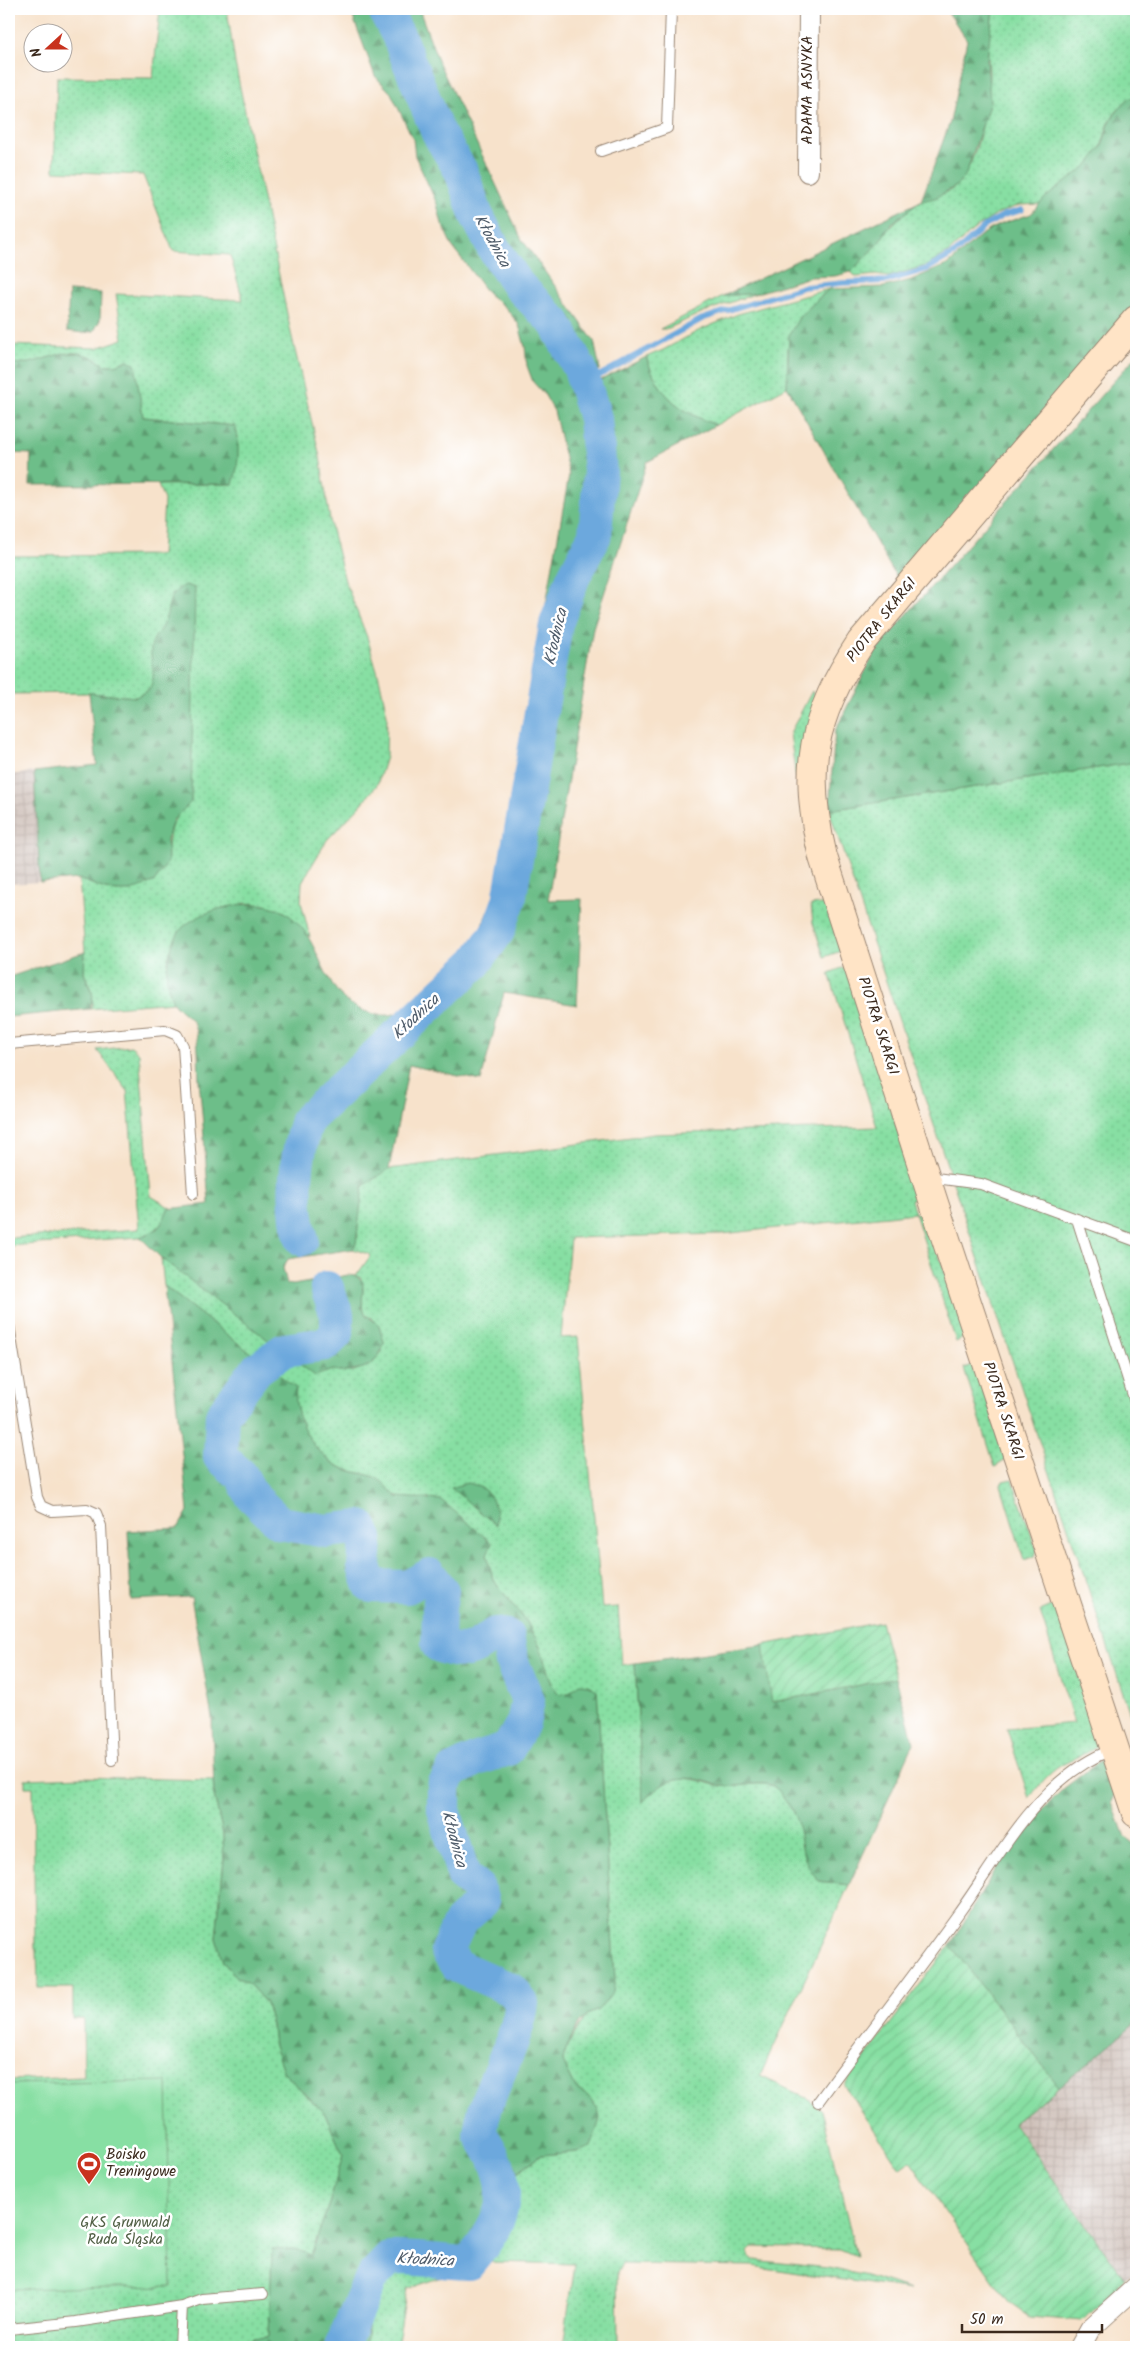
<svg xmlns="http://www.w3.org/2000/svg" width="1145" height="2356" font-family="Kalam,sans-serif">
  <defs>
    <pattern id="industrial-grid" width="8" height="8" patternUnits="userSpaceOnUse" patternTransform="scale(1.25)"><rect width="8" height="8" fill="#cfc1ba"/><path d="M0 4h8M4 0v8" fill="none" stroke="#b3a69f"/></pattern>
    <pattern id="grass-dots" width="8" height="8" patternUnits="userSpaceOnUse" patternTransform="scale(1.25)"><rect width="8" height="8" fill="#87dfa3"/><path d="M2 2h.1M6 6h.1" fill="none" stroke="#75c08c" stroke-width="1.8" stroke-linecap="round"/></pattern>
    <pattern id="forest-firs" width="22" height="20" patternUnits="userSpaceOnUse" patternTransform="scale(1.25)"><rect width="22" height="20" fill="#6dbe89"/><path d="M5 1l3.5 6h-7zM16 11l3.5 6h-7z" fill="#5b9b6f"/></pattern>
    <pattern id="garden-furrows" width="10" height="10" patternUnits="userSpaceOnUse" patternTransform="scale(1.25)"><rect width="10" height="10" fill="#87dfa3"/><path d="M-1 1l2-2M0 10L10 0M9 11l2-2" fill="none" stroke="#75c08c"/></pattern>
  </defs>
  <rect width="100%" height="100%" fill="#fff"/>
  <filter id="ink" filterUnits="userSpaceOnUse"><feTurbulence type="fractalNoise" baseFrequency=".02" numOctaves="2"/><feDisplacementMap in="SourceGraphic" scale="10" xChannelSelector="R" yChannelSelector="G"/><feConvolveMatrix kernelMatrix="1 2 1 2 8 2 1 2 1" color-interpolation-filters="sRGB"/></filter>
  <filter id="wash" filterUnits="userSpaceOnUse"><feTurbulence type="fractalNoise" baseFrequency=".0096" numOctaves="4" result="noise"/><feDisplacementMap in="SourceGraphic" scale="20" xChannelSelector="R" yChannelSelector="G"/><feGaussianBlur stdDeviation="1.12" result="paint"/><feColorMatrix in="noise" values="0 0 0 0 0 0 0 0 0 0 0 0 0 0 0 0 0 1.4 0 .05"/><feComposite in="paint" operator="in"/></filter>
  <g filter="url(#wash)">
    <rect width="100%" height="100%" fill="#f7e2cb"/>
    <path fill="url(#industrial-grid)" d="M34,772L40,882L9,884V775Z
      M1136,2023V2272L1125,2279L1013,2122Z"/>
    <path fill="url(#grass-dots)" stroke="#618460" d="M160,9H227L235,63L291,333L320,457L331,526L345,581L367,637L379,677L387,715L386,757L377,785L361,805L327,840L302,882L301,902L310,937L285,912L266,905L246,903L210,912L170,951L167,971L173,1002L90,1009L93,1005L91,990L84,973L85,952L79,879L105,889L117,891L167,862C170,832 166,823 191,802L173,593C168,602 169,613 164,623C158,635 154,640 152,655C151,665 157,672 153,682C149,691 144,694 136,697L89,693L9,694V556L161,555L164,500L158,485L233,484L238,437L235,426L143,417L128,360L116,365H104C64,335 44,371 9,364V345L97,348L123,339L116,294L243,300L230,255L173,251L143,175L54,171L57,77L153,78Z
      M993,9H1136V95C1126,101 1114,112 1109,123C1104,134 1104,145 1096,156C1082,174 1063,185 1045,198L1042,204L1019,205L999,213L973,230L949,252L928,265L888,277L876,275L856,277L851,272C874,248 892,219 920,202C932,195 946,197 958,184C978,161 989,103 989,73C989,64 987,55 988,46C989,34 992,21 993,9Z
      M829,289L800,316L788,348L787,387L716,425C677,410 660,396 646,357L663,350L700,330L738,314Z
      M757,293L701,313L667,329H660L723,296Z
      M812,691L817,701L801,777L796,779L790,733Z
      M1136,762V1732L829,810Z
      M822,904L827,905L841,951L824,957L813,923L811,905Z
      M842,968L848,970L918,1196L911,1200L915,1213L924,1214L968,1335L956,1342L915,1213L722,1234L570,1238L561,1338L578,1337L602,1608L618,1607L622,1665L635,1663L643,1801C648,1797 653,1790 659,1786C679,1771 700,1782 721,1786C737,1789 754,1781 770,1785C792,1791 811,1860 819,1881L849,1885L760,2076L809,2099L822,2110L856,2256L840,2249L752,2247L748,2251L750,2257L754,2260L828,2268L867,2276L910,2290L752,2266L622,2264L617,2272L618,2347H563L575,2264L488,2262L510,2221L513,2175L541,2155L577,2152L588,2096L576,2089L563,2062L565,2049L587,2015L598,2010L615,1980L597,1690L559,1694L552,1685L540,1647L527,1622L493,1580L487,1554L428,1498C410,1501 398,1500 385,1487C383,1484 380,1480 377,1479C366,1473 352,1473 340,1467C314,1455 292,1417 295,1388L164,1286L161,1258L315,1375L333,1370L354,1371L372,1364L382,1351L384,1342L372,1318L366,1315L362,1307L363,1289L361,1278L356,1276L371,1255L353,1249L358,1235L356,1230L363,1186L389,1169L654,1134L877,1127L829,973Z
      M131,1046L139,1053L151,1196L171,1208C157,1227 164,1228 140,1237L9,1246V1238L139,1229L127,1090L97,1050Z
      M976,1364L1006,1460L995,1467L964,1368Z
      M1012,1479L1037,1550L1035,1556L1024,1560L1001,1485L1003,1481Z
      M1052,1606L1058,1608L1099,1743C1089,1753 1075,1758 1062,1765C1048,1773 1039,1786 1029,1798L1007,1729L1074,1723L1040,1611Z
      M83,1777L213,1780L214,1795L223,1834L224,1860L216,1938L223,1962L237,1977L250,1985L266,2003L272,2025L274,2046L284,2073L324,2112L343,2155L330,2201L311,2256L295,2249L272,2250L269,2337L252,2338V2347H9V2080L84,2077L83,2019H73V1988H38L37,1949H35L33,1787H25V1779Z
      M395,2267L460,2271L407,2289L397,2347H365L375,2283Z"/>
    <path fill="url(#forest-firs)" stroke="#547454" d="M350,9H419L439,63L521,238L594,341L600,369L579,383L580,390L583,395L599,381L646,357C660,396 677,410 716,425L647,462L593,628L548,900L582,899L577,1005L504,993L481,1081L409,1065L389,1169L363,1186L356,1244L353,1249L288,1259L283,1268L287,1284L293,1285L348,1275L356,1276L363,1282L362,1307L366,1315L379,1325L384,1342L382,1350L372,1364L363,1368L344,1372L333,1370L315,1376L161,1258L140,1237C160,1229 160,1228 168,1209L209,1204C206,1163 203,1121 199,1080C198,1063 199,1044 195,1027C193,1017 178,1011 173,1002C170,996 168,986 167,980C165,966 172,937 183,927C206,907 259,895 286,913C317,934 318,971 342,997C353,1009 381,1020 397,1013C423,1001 462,962 476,938C482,926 487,912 493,900L569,475L554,411L544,394L533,382L527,366L525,347L519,325L506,308L488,294L452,246L442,224L437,204L415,156L413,139L391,93L375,76Z
      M946,9H993L987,60L990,102L966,174L956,186L935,198L921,201L891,224L880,241L851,272L835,276L810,277L757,293L723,296L921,201L950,122L967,40Z
      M1136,95V308L898,580L787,387L789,335L800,316L829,289L884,287L911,280L949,264L980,236L991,229L1004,223L1031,214L1045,198L1089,164L1102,146L1109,124L1114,115L1127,100Z
      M69,291L101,293L100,320L94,331L83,333L67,331Z
      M79,353L93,357L104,365H116L128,360L135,364L143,417L235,426C240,444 239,466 233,484L30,485L31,454L9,453V364L30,363L60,354Z
      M1136,356V762L829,810L835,731L877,648Z
      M186,585L195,588L191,802L173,820L167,839L168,862L155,881L131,891H117L105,889L79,879L40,882L34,772L97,765L89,693L136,697L149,690C158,672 150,667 151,649C152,637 160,632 164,622C171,606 167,592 186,585Z
      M85,952L84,973L93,996L90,1009L9,1017V977Z
      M164,1286L296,1388C292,1417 314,1455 340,1467C352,1473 366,1473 377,1478C384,1482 391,1492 397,1497L441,1500L492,1543L487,1554L493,1580L527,1622L540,1647L552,1685L559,1694L569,1693L579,1684L588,1685L597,1690L615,1980L613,1992L607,2000L598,2010L587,2015L579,2024L565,2049L563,2062L576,2089L588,2096L598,2109L600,2119L591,2147L577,2152L541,2155L513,2175L510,2221L488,2262L475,2269L460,2271L395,2267L375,2283L365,2347H252V2338L269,2337L272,2250L295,2249L311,2255L330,2201L343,2155L324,2112L284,2073L274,2046L272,2025L266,2003L250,1985L237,1977L223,1962L216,1938L224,1860L223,1834L214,1795L212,1718L191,1597L131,1600L128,1531L178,1528L188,1511Z
      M467,1483C491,1487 497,1504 496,1525L451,1488Z
      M763,1645L773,1702L896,1678L914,1743L849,1885L819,1881C813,1874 809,1868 805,1859C797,1834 803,1823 784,1798C780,1793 777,1787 771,1785C752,1780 733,1791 714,1784C682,1773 666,1777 643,1802L635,1663Z
      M1101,1760L1107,1761L1116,1792L1112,1802L1125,1837L1133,1843L1136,1853V2023L1059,2087L950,1945L1014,1839L1063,1789Z"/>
    <path fill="url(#garden-furrows)" stroke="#618460" d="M881,1622L896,1678L772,1702L763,1645Z
      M950,1945L1059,2087L1013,2123L1125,2279L1083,2321L1029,2317L1009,2303L910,2161L900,2168L844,2085Z"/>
    <path fill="#87dfa3" stroke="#618460" d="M167,2081L171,2286L9,2289V2084Z"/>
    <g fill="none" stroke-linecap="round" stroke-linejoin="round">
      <path stroke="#6ca8dd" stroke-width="5.5" d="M584,384L702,319L726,311L803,287L843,283L887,281L927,269L955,253L985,226L1004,215L1022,210"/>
      <path stroke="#6ca8dd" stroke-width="34" d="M302,1239C290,1204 296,1155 307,1120L476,962L498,931L509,901L556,624L573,578L595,535L600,471L595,418L580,369L555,323L518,285L494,249L476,214L461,171L438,133L398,35L384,9
        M327,1288L337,1315V1333L326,1344L284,1350L257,1369L222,1415L220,1457L241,1475L252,1496L280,1523L326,1531L361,1527L366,1538L364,1567L371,1586L407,1587L430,1575L442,1591L439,1608L438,1645C464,1657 473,1650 495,1634L507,1636L512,1662L528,1701L523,1723L508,1749L477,1759L453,1771L444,1786V1810L464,1877L478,1888L482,1902L460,1922L447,1950L457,1966L512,1990L522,2003C516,2050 485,2087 480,2134C516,2185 508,2216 469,2263C442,2262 416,2257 390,2258L371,2278L341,2347"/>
    </g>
  </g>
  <g filter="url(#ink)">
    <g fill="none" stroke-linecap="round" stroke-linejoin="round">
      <defs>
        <path id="lane" d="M601,151L667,128L671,9
          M9,1044L165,1030L177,1035L183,1046L193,1194
          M928,1177L981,1184L1136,1241
          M1077,1219L1136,1405
          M9,1325L37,1497L41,1506L52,1511L87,1509L96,1513L101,1526L112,1760
          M818,2102C864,2039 913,1977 958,1914C1002,1853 1040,1776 1114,1749
          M9,2329L76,2322L182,2306L202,2299L263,2294
          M180,2347L182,2306"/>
        <path id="street" d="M808,172L809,9
          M1080,2347L1090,2329L1136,2287"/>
        <path id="secondary" d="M1136,320L861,642C811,718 802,769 823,857L934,1203L1136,1813"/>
      </defs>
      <use href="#lane" stroke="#998674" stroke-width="12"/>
      <use href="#street" stroke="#998674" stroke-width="22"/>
      <use href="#secondary" stroke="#998674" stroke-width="30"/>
      <use href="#lane" stroke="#fff" stroke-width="10"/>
      <use href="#street" stroke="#fff" stroke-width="20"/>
      <use href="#secondary" stroke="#ffe4c6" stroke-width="28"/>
    </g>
  </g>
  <defs>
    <symbol id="stadium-pin" viewBox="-11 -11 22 30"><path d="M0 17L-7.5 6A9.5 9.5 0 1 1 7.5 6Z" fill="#c8321e" stroke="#fff"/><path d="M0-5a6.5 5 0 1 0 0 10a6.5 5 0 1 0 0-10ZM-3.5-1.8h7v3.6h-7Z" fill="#fff"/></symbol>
  </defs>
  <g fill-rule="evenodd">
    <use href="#stadium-pin" x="75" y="2150" width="28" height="38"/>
  </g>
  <g text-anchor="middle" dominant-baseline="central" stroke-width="5" stroke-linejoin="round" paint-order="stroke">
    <g font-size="15" fill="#3b2a1e" stroke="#fff">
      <text transform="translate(808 90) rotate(-90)">ADAMA ASNYKA</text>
      <text transform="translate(882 620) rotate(-52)">PIOTRA SKARGI</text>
      <text transform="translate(878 1026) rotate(72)">PIOTRA SKARGI</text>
      <text transform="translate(1003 1411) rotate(72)">PIOTRA SKARGI</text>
    </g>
    <g font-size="15" fill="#3b2a1e" stroke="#fff" text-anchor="start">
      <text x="106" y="2155">Boisko<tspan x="106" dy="17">Treningowe</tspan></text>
    </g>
    <g font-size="15" fill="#526046" stroke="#fff">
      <text x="125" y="2223">GKS Grunwald<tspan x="125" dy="17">Ruda Śląska</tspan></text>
    </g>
    <g font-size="16" font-style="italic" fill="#4f5c6a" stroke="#fff">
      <text transform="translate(492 241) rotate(61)">Kłodnica</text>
      <text transform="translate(556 637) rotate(-77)">Kłodnica</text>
      <text transform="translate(416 1017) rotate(-43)">Kłodnica</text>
      <text transform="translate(454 1839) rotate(75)">Kłodnica</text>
      <text transform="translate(425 2260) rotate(3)">Kłodnica</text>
    </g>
  </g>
  <rect width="1145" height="2356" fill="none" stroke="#fff" stroke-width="30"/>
  <g transform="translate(48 48) rotate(249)"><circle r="24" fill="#ffffff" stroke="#b1aaa5"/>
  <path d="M0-4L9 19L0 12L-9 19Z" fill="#c8321e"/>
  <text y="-8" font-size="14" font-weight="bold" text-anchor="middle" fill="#3b2a1e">N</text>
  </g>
  <path d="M962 2324v8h140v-8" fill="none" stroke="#3b2a1e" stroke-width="2.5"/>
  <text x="970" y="2324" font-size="15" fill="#3b2a1e" stroke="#ffffff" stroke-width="4" paint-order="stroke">50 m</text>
</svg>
